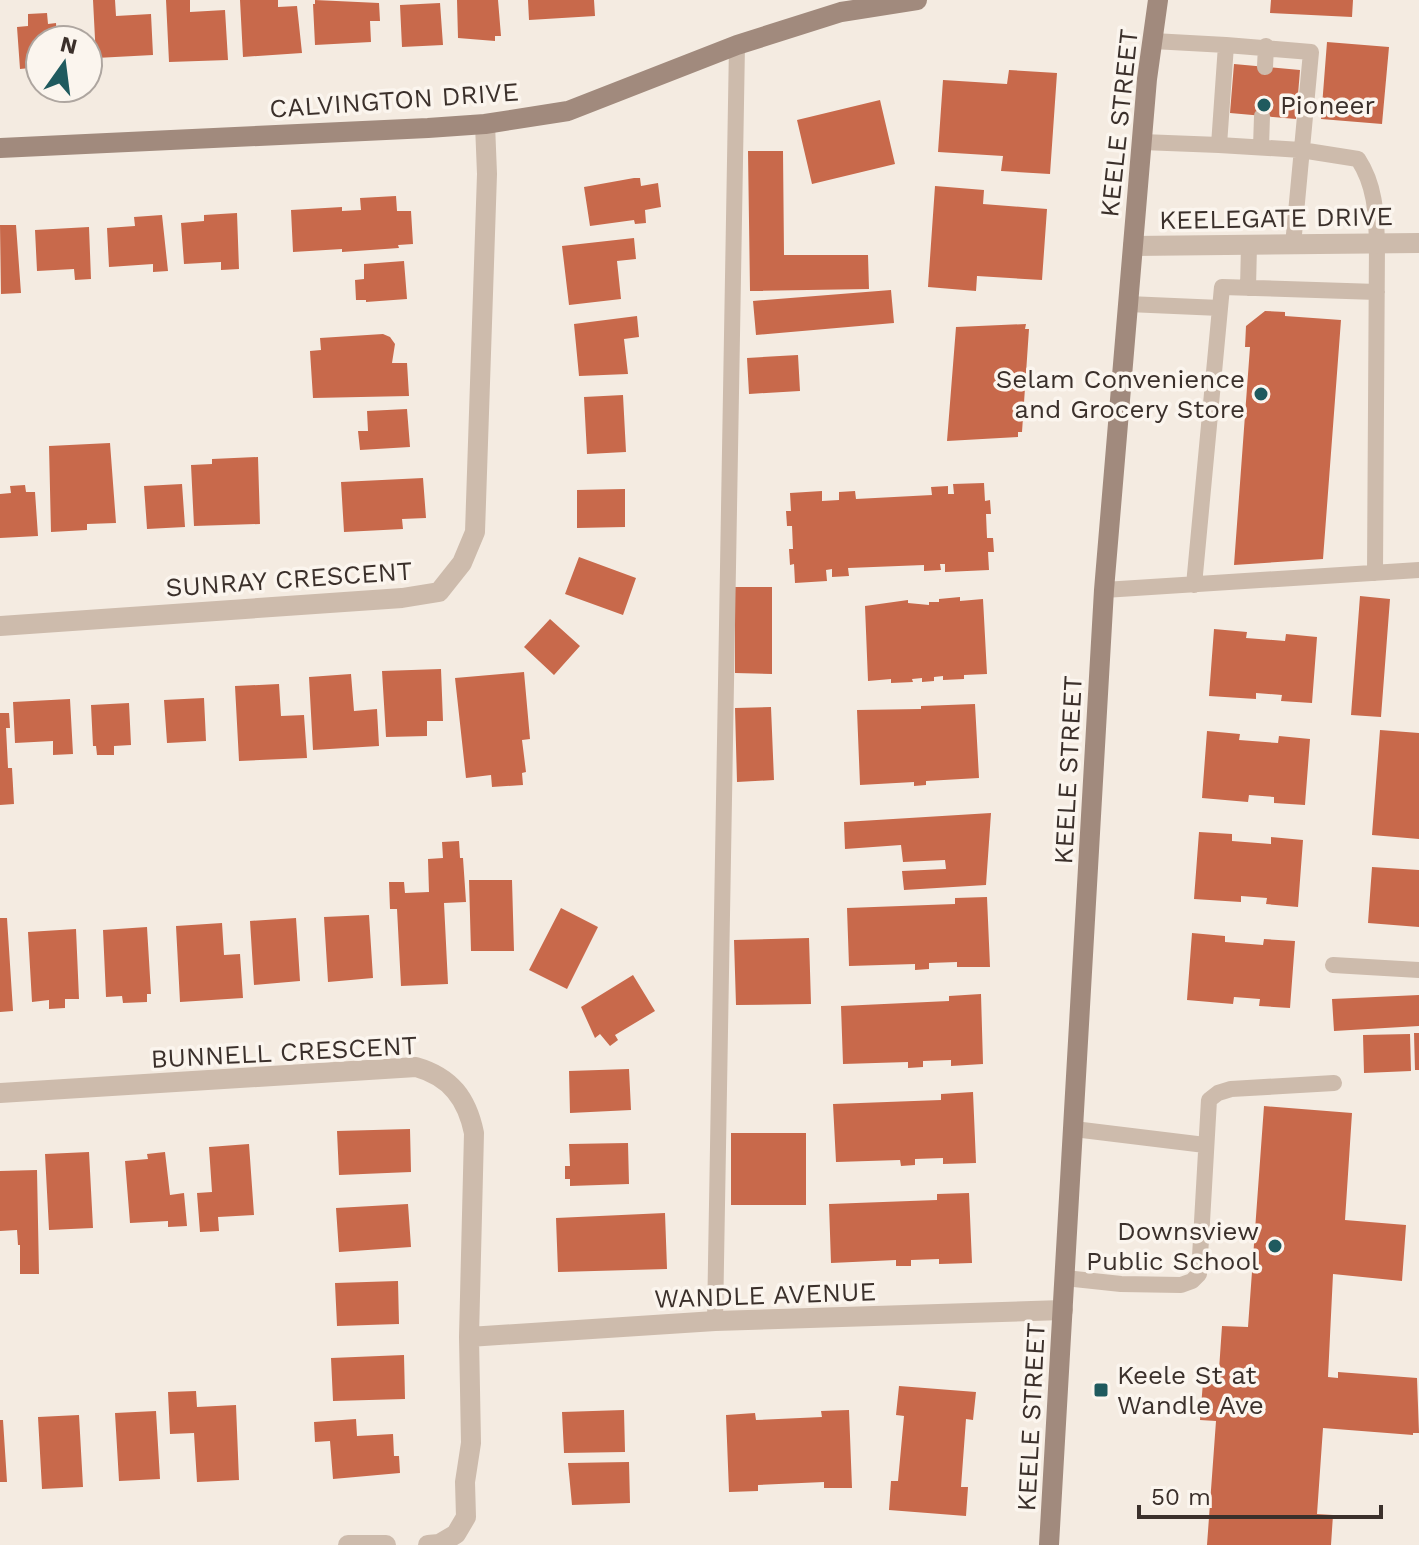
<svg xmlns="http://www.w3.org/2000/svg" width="1419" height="1545" font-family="'Work Sans',sans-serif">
  <rect width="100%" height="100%" fill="#f4ebe1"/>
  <path fill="#c8694b" d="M93,0H115L116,16L151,14L153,55L96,58Z
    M166,0H190V12L225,10L228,60L169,62Z
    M240,0H278V7L297,6L302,53L243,57Z
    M315,0L379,3L380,21H370L371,42L315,45L313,4H315Z
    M457,0H498L501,36H495V41L458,38Z
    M528,0H594L595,16L529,20Z
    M1271,0H1353L1352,17L1270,13Z
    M440,3L443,45L402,47L400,5Z
    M47,13L48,24L56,23L57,40H40V67L20,69L17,27L28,26V14Z
    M1327,42L1389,47L1382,124L1321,119Z
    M1234,64L1300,70L1296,119L1230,113Z
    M1009,70L1057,73L1050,174L1001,171L1003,156L938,152L943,80L1007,84Z
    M880,100L895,164L812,184L797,120Z
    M748,151H783L784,255H868L869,289L750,291Z
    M634,178H640L641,186L658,183L661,207L645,210L646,223L635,224L634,220L590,226L584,187Z
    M935,186L984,190L983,204L1047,209L1042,280L977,276L976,291L928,287Z
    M396,196L397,211H411L413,244L398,245L399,248L342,252V249L293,252L291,210L342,207V211L361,210L360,198Z
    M237,213L239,269L221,270V262L184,264L181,223L204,221V215Z
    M162,215L168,271L153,272V264L109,267L107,228L135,226L134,217Z
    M0,225H16L21,293L1,294Z
    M89,227L91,279L75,280L74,269L37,271L35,230Z
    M634,238L636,259L617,261L621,299L569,305L562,246Z
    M404,261L407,299L366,302V300H356L355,280L364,279V264Z
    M891,290L894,323L756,335L753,301Z
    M1265,311L1285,312V316L1341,320L1323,559L1234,565L1250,347H1245L1246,326Z
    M637,316L639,337L624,339L628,374L579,376L574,324Z
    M1026,324L1025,329H1029L1022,432H1018V437L947,441L956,327Z
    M383,334L390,337L395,344L392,363H407L409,396L313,398L310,351L321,350L320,338Z
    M798,355L800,391L749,394L747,358Z
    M623,395L626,452L587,454L584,397Z
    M407,409L410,447L360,450L358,431H368L367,411Z
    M110,443L116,523L87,524V530L51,532L49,446Z
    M258,457L260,524L194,526L191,465L212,464V459Z
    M423,478L426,518L402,519L403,529L344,532L341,482Z
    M984,483L985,501L990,500L991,514H986L987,538H993L994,552H988L989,570L945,572V564H940L941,570L924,571V565L848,568L849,576L832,577V569L826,570L827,581L795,583L794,564L790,565L789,549H793L792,526H787L786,511H791L790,493L822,491V501L839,500V492L855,491L856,499L932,495L931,487L948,486V494H954L953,484Z
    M182,484L185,527L147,529L144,486Z
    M25,485L26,492H35L38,536L0,538V494L11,493L10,486Z
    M625,489V527L577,528V490Z
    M579,557L636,578L623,615L565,594Z
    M735,587H772V674L735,673Z
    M1360,596L1390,599L1381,717L1351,715Z
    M960,597V601L983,599L987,674L964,675V679L943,680V676L934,677V681L922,682V678L912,679L913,682L891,683V679L868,681L865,606L908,600V603L929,605V602H939V599Z
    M550,619L580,646L554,675L524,647Z
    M1214,629L1247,632L1246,638L1285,641L1286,634L1317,637L1312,703L1281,701L1282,695L1256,693V699L1209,696Z
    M441,669L443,721H427V736L386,737L382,671Z
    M524,672L530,739L522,740L526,772L522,773L523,785L492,787L491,775L466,778L455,678Z
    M351,674L354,711L377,709L379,746L313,750L309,677Z
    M279,684L281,716L304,715L307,758L239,761L235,686Z
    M204,698L206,741L167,743L164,700Z
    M70,699L73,754L53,755V741L15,743L13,702Z
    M129,703L131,745L114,746V755H97L96,746H93L91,705Z
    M975,704L979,778L926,781V785L914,786V782L860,785L857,710L921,709V706Z
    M771,707L774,780L737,782L735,708Z
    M0,713H9L10,728H6L8,768H12L14,804L0,805Z
    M1380,730L1419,733V839L1372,835Z
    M1207,731L1240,734L1239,740L1278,743L1279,736L1310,739L1305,805L1274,803V797L1249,795L1248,802L1202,798Z
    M991,813L986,885L904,890L902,871L946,869L945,860L903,862L901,845L845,849L844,822Z
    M1199,832L1232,834V841L1271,844V837L1303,840L1298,907L1266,904L1267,898L1241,896V902L1194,899Z
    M459,841L460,858H463L466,902L444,903L448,984L401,986L397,909H390L389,882H404L405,893L429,892L428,859L443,858L442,842Z
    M1372,867L1419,870V927L1368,923Z
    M469,880H512L514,951H471Z
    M987,897L990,967H957V962L929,963V969L915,970V964L849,966L847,908L955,904V898Z
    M561,908L598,927L567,989L529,970Z
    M369,915L373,978L328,982L324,917Z
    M0,918H7L13,1011L0,1012Z
    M296,918L300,981L254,985L250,921Z
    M222,923L224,955L240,954L243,998L180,1002L176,926Z
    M147,927L151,994H147V1002L123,1003L122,996L106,997L103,930Z
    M76,929L79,999H65V1008L49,1009V1000L32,1002L28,932Z
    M1192,933L1225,936V942L1263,945L1264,939L1295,941L1290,1008L1259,1006L1260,999L1234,997L1233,1004L1187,1000Z
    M809,938L811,1004L736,1005L734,940Z
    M633,975L655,1011L615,1035L618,1040L610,1046L600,1034L595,1038L581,1007Z
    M981,994L983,1064L951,1066V1060L923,1061V1067L908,1068V1062L843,1064L841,1006L949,1001V996Z
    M1419,995V1026L1334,1031L1332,999Z
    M1414,1033H1419V1070H1415Z
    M1410,1034L1411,1071L1364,1073L1363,1035Z
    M629,1069L631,1110L570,1113L569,1071Z
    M973,1092L976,1163L943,1164V1158L915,1159V1165L901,1166L900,1160L836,1162L833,1104L941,1100V1094Z
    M1264,1106L1352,1113L1345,1220L1406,1225L1402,1281L1333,1274L1328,1377L1338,1378V1372L1417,1378L1419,1433H1413V1435L1323,1428L1317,1514L1333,1515L1331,1545H1207L1216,1421L1200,1420L1204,1369L1219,1370L1222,1326L1248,1327Z
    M410,1129L411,1172L339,1175L337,1131Z
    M731,1133H806V1205H731Z
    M628,1143L629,1184L570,1186V1179H565V1166H570L569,1144Z
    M249,1144L254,1215L218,1217L219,1231L200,1232L197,1193L212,1192L209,1147Z
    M89,1152L93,1228L49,1230L45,1154Z
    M165,1152L170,1195L184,1193L187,1226L168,1227V1221L130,1223L125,1161L148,1159L147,1154Z
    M37,1170L39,1274H20V1245H18L17,1230L0,1231V1171Z
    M969,1193L972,1263L939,1264V1259L911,1260V1266H896V1260L831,1263L829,1204L937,1200V1194Z
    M408,1204L411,1247L339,1252L336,1208Z
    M665,1213L667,1269L558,1272L556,1218Z
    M398,1281L399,1324L337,1326L335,1283Z
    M404,1355L405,1399L333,1401L331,1358Z
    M899,1386L976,1392L973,1420L966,1419L961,1487H968L966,1516L889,1510L891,1481H898L904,1416L896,1415Z
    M196,1391L197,1407L236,1405L239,1480L197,1482L194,1433L170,1434L168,1392Z
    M624,1410L625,1452L564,1453L562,1412Z
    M849,1410L852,1488H824V1482L758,1485V1491L729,1492L726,1415L755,1413L756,1420L822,1417L821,1411Z
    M156,1411L160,1479L119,1481L115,1413Z
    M79,1415L83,1487L42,1489L38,1417Z
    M356,1419L357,1436L393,1434L394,1456H399L400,1473L333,1479L330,1441L315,1442L314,1422Z
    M0,1420H3L7,1482H0Z
    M629,1462L630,1503L572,1505L568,1463Z"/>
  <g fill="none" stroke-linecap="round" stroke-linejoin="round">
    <path stroke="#cdbbac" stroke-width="16" d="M1153,41L1226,45
      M1265,67L1266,46
      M1142,142L1219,145
      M1261,147L1262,116
      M1293,245L1311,52L1226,45L1219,145L1301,150L1358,159C1375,185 1376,212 1377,243L1375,573
      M1248,288L1249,245
      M1128,304L1220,308
      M1194,585L1222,287L1377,292
      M1104,590L1419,570
      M1333,965L1419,970
      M1074,1129L1205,1145
      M1065,1278L1121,1284L1181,1285L1192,1281L1199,1274L1209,1100L1218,1093L1231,1089L1334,1083
      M715,1321L737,45"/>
    <path stroke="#cdbbac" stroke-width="20" d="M1133,246L1419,243
      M0,626L402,598L439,592L462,563L475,532L487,174L485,124
      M0,1093L416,1067C451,1077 467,1099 474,1133L469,1337L471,1443L465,1482L466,1517L456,1534L439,1544L428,1545
      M469,1337L715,1321L1063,1310
      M348,1545H386"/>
    <path stroke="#a18a7d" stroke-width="20" d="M0,148L428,128L485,124L568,111L737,45L841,12L917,0
      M1049,1545L1104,590L1147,79L1158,0"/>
  </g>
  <g fill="#1f5a5e" stroke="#fbf5ee" stroke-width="3">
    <circle cx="1264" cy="105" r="8"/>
    <circle cx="1261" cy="394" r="8"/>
    <circle cx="1275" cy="1246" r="8"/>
    <rect x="1093" y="1382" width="16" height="16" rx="4"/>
  </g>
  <g text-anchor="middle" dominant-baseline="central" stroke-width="7" stroke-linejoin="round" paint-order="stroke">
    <g font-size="26" fill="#3b302b" stroke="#fbf5ee">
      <text transform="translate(394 100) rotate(-4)">CALVINGTON DRIVE</text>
      <text transform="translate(1119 123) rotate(-84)">KEELE STREET</text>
      <text transform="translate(1276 218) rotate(-1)">KEELEGATE DRIVE</text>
      <text transform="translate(289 579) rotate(-4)">SUNRAY CRESCENT</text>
      <text transform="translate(1068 770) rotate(-87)">KEELE STREET</text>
      <text transform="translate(284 1052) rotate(-3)">BUNNELL CRESCENT</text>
      <text transform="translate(765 1295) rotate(-2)">WANDLE AVENUE</text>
      <text transform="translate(1031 1417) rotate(-87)">KEELE STREET</text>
    </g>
    <g font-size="26" fill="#3b302b" stroke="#fbf5ee" text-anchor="start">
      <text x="1280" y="105">Pioneer</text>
      <text x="1245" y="379" text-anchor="end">Selam Convenience<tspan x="1245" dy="30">and Grocery Store</tspan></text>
      <text x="1259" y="1231" text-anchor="end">Downsview<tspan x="1259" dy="30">Public School</tspan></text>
      <text x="1117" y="1375">Keele St at<tspan x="1117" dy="30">Wandle Ave</tspan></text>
    </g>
  </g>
  <g transform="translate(64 64) rotate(14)"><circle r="38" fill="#fbf5ee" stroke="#aea6a0" stroke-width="2"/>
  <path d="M0-6L14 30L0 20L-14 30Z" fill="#1f5a5e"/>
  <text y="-12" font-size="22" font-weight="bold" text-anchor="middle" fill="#3b302b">N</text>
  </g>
  <path d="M1139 1505v12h242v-12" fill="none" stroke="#3b302b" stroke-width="4"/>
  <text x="1151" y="1505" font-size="24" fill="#3b302b" stroke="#fbf5ee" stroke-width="6" paint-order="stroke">50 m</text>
</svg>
